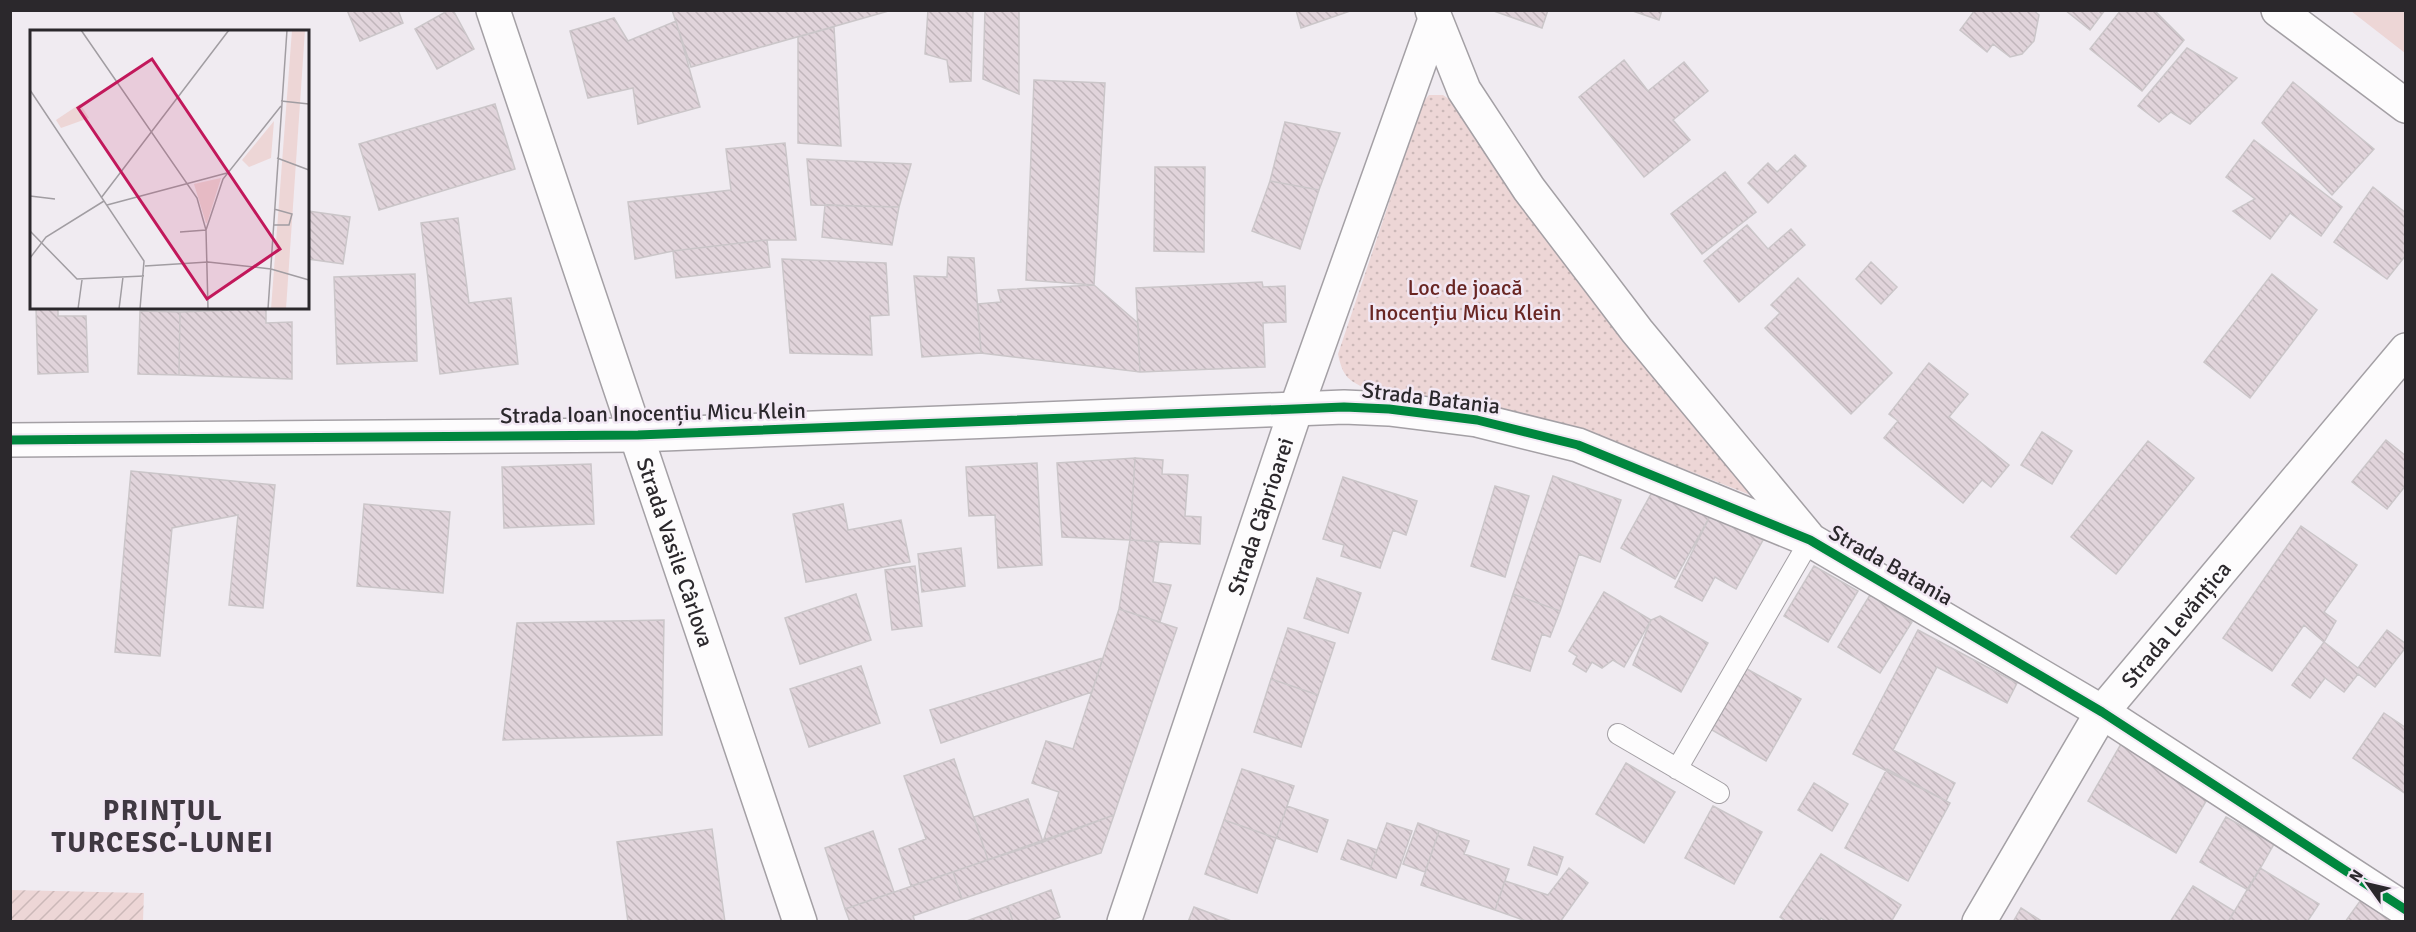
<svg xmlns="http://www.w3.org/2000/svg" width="2416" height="932" font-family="Signika,sans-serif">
  <defs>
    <pattern id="park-dots" width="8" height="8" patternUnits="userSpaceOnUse" patternTransform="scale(1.5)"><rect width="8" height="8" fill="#edd6d6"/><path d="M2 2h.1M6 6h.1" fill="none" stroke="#cbb8b8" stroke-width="1.8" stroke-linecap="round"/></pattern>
    <pattern id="garden-furrows" width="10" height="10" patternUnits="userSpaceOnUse" patternTransform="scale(1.5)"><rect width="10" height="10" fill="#edd6d6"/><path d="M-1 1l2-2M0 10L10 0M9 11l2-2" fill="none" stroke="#cbb8b8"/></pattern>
    <pattern id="building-back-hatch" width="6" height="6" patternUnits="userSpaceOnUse" patternTransform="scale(1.5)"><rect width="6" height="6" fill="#e1d4db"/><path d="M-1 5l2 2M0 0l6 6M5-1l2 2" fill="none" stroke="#c1b6bc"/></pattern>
  </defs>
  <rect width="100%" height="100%" fill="#f0ebf1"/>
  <path fill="#edd6d6" d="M2351,11H2405V53Z"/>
  <path fill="url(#park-dots)" d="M1429,95H1443L1453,102L1469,130L1517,200L1753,496L1605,438L1509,410L1370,390C1349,381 1343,378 1338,354L1423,102Z"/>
  <path fill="url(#garden-furrows)" d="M11,890L144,893L143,921H11Z"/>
  <path fill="url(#building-back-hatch)" stroke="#cbc6c9" stroke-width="1.5" d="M347,10H398L403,23L360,41Z
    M449,10H453L474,49L437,69L415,29Z
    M672,10H892L691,67Z
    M928,10H973L971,81L950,82L947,60L925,54Z
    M985,10H1019V94L983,79Z
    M1296,10H1353L1301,28Z
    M1491,10H1548L1542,28Z
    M1630,10H1662L1659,20Z
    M1975,10H2033L2039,15L2034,41L2022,54L2010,57L1993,44L1987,52L1960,30Z
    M2065,10H2105L2090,30Z
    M2121,10H2154L2184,40L2142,91L2090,49Z
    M614,18L628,41L676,21L700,107L638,124L633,88L588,98L570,31Z
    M834,27L841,146L798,143V37Z
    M2187,48L2237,78L2190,124L2171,112L2159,122L2138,106Z
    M1624,60L1648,91L1684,62L1708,91L1673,120L1690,140L1644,177L1579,97Z
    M1034,80L1105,83L1094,285L1026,280Z
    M2293,82L2374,149L2332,195L2262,123Z
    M495,104L515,169L379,210L359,144Z
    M1285,122L1340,133L1319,190L1270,181Z
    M2254,140L2342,207L2321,236L2290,213L2270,239L2233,211L2255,199L2226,177Z
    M785,143L796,240H767L673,251L635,259L628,202L731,190L726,149Z
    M1795,155L1806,166L1768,203L1748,183L1768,163L1777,172Z
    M807,159L911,164L899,207L811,205Z
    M1155,167H1205L1204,252L1154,251Z
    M1725,172L1756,212L1702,254L1671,214Z
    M1270,181L1319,190L1300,249L1252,231Z
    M2373,187L2406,213V255L2387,279L2334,242Z
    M825,205L899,207L892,245L822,237Z
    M308,211L350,217L343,264L308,259Z
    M458,218L469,303L511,298L518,364L440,374L421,223Z
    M1747,225L1768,249L1791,229L1805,245L1739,302L1704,261Z
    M767,240L770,267L676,278L673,251Z
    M948,257L974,258L981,353L922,357L914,276L947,277Z
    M782,259L886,263L889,315L870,316L872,355L790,353Z
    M1871,262L1897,287L1881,304L1856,279Z
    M415,274L417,361L337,364L334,277Z
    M2272,274L2317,310L2250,398L2204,362Z
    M1798,278L1892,373L1851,414L1765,328L1780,313L1771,305Z
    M1262,282L1263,287L1285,286L1286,322L1263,323L1265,367L1140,372L1136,288Z
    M1094,285L1138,323L1140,372L981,353L978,304L1001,302L998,290Z
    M36,308H58V316H86L88,372L38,374Z
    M233,308H266V323L292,322V379L179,375L180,312L233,310Z
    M140,311L180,312L179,375L138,374Z
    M1929,363L1968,394L1949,417L2009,465L1991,487L1982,480L1963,503L1884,438L1898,421L1889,414Z
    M2042,432L2072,451L2052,484L2021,465Z
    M2386,440L2406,456V485L2387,509L2352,482Z
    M2148,441L2194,478L2116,574L2071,537Z
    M1135,458L1163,460L1162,474L1188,475L1185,516L1201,517L1200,544L1130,540Z
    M1135,458L1130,540L1062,537L1057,463Z
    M1037,463L1042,565L998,568L995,515L969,516L966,467Z
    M591,464L594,524L504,528L502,467Z
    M131,471L275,485L263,608L229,605L238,515L172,528L160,656L115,652Z
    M1553,476L1621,500L1600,562L1579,554L1560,611L1513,594Z
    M1343,477L1417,501L1406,535L1393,530L1380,568L1341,556L1344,545L1323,539Z
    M1656,485L1710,516L1675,579L1621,548Z
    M1495,486L1529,496L1505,577L1471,566Z
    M364,504L450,512L443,593L357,586Z
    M843,504L848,530L901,520L910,562L806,582L793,514Z
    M1710,516L1763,540L1736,589L1715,577L1702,601L1675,587Z
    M2301,526L2357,565L2324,612L2336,621L2324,642L2304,625L2272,671L2223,638Z
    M1130,540L1159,542L1153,582L1171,585L1160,622L1119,609Z
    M961,548L965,586L922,592L918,554Z
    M915,566L922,626L892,630L885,570Z
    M1814,566L1858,591L1828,642L1784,616Z
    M1317,578L1361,593L1348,633L1304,618Z
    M1604,592L1651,620L1624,667L1613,660L1602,668L1592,662L1586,672L1573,664L1577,656L1569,651Z
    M856,594L871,640L800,664L785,618Z
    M1513,594L1560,611L1550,637L1542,634L1530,671L1492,659Z
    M1870,595L1912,622L1880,673L1838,647Z
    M1119,609L1177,628L1114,815L1043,842L1059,792L1032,783L1046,741L1073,749Z
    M1660,616L1708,643L1681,692L1633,665L1651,620Z
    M664,620L662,735L503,740L517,623Z
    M1288,628L1335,643L1318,695L1271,679Z
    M1918,630L2017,683L2007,703L1937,667L1893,750L1955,783L1946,801L1853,754Z
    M2387,630L2406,644V647L2375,687L2358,674L2344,692L2325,678L2310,698L2292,685L2324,642L2358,668Z
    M1103,658L1092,692L941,743L930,710Z
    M861,666L880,723L809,747L790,689Z
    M1747,669L1801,699L1766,761L1712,730Z
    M1271,679L1318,695L1301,747L1254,732Z
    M2384,713L2406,728V794L2353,758Z
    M2121,744L2209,796L2176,853L2088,801Z
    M954,759L988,860L911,886L899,849L926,839L904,776Z
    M1626,763L1675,792L1644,843L1596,814Z
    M1242,769L1294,786L1276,838L1224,820Z
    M1887,769L1950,803L1908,881L1845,848Z
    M1814,783L1848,804L1832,831L1798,810Z
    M1028,799L1043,842L988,860L974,817Z
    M1287,806L1328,820L1317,852L1276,838Z
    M1713,806L1762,832L1734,884L1685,858Z
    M1114,815L1101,853L962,899L953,872Z
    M2226,817L2274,844L2248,890L2200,862Z
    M1224,820L1276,838L1257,893L1205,874Z
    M1387,823L1412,831L1396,878L1370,869Z
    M1418,823L1439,831L1425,872L1403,864Z
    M712,829L725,922H628L617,842Z
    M873,831L894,892L845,909L825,848Z
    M1439,831L1469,841L1464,854L1509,869L1495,910L1421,885Z
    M1348,840L1377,850L1370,869L1341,859Z
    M1534,847L1563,857L1557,875L1528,865Z
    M1821,854L1901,905L1891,922H1827L1821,918L1819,922H1787L1780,917Z
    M1569,868L1588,883L1560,922H1529L1495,910L1505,881L1548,895Z
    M2260,868L2319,904L2307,922H2228Z
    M953,872L962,899L913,916L915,922H850L845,909Z
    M2193,886L2234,911L2228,922H2170Z
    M1051,890L1060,917L1048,922H1013L1008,906Z
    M2363,897L2397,922H2345Z
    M1008,906L1013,922H964Z
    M1194,907L1234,922H1188Z
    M2021,908L2043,922H2013Z"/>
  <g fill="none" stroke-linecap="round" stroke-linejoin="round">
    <defs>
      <path id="service" d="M1618,734L1719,793
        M1677,769L1810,540"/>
      <g id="minor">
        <path id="s1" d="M493,10L800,922"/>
        <path d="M1432,10L1464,90L1529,189L1637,331L1807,536"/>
        <path d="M10,440L638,435L1344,407L1389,409L1477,420L1578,445L1810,540L2102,712L2406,910"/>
        <path id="s2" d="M1124,922L1296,409L1435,19"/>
        <path id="s3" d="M1979,922L2102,712L2406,350"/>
      </g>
      <path id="tertiary" d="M2278,10L2406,106"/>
    </defs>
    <use href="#service" stroke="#a4a0a5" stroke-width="22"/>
    <use href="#minor" stroke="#a4a0a5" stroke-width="36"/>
    <use href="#tertiary" stroke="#a4a0a5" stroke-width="36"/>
    <use href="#service" stroke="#fdfcfd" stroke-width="20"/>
    <use href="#minor" stroke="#fdfcfd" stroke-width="33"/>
    <use href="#tertiary" stroke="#fdfcfd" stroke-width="33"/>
    <defs>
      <path id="cycleway" d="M10,440L638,435L1344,407L1389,409L1477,420L1578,445L1810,540L2102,712L2406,910"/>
    </defs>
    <use href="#cycleway" stroke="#f2e8f4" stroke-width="13"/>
    <use href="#cycleway" stroke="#00873e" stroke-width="9"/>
  </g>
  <g text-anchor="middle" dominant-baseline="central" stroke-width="5" stroke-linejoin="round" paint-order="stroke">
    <g font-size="22" fill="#692623" stroke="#f2e8f4">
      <text x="1465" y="287">Loc de joacă<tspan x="1465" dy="25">Inocențiu Micu Klein</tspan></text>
    </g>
    <g font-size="22" fill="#2b282c" stroke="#f2e8f4">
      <text transform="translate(1431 398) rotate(7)">Strada Batania</text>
      <text transform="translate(653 413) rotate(-1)">Strada Ioan Inocențiu Micu Klein</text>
      <text stroke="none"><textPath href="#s2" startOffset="428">Strada Căprioarei</textPath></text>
      <text stroke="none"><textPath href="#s1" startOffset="572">Strada Vasile Cârlova</textPath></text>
      <text transform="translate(1891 565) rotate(30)">Strada Batania</text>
      <text stroke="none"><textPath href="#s3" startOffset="358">Strada Levănțica</textPath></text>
    </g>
    <g font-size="28" font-weight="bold" letter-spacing="1.5" fill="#403942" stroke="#f2e8f4">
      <text x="163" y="811">PRINȚUL<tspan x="163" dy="32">TURCESC-LUNEI</tspan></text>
    </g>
  </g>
  <g transform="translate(30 30)">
    <rect width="279" height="279" fill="#f0ebf1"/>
    <path d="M262,0H275L256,279H241Z" fill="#edd6d6"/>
    <path d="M244,91L241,128L219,137L212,130ZM191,148L177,193H176L164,154Z" fill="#edd6d6"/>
    <path d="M50,74L59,88L31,98L26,90Z" fill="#edd6d6"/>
    <path fill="none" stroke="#a19da2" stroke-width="1.5" d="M51,0L167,168L176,200L178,279M0,60L114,231L110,279M251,71L279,74M247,128L279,140M0,166L25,169M71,168L199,0M77,175L197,143M243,195H259L262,184L244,179M0,201L47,249L114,246M150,202L176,200L193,149L251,76M0,228L16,207L74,171M115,236L178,232L241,239L279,250M48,279L52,250M89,279L93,247M238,279L257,0"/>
    <path fill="#c2185b" fill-opacity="0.15" stroke="#c2185b" stroke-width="3" d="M122,29L250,219L177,269L48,78Z"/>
    <rect width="279" height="279" fill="none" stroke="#2b282c" stroke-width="3"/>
  </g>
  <rect width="2416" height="932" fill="none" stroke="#2b282c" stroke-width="24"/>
  <g transform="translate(2368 884) rotate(304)" stroke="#f2e8f4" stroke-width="4.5" paint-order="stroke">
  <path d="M0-4.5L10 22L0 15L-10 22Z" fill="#2b282c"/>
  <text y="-9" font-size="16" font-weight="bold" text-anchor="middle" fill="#2b282c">N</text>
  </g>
</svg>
